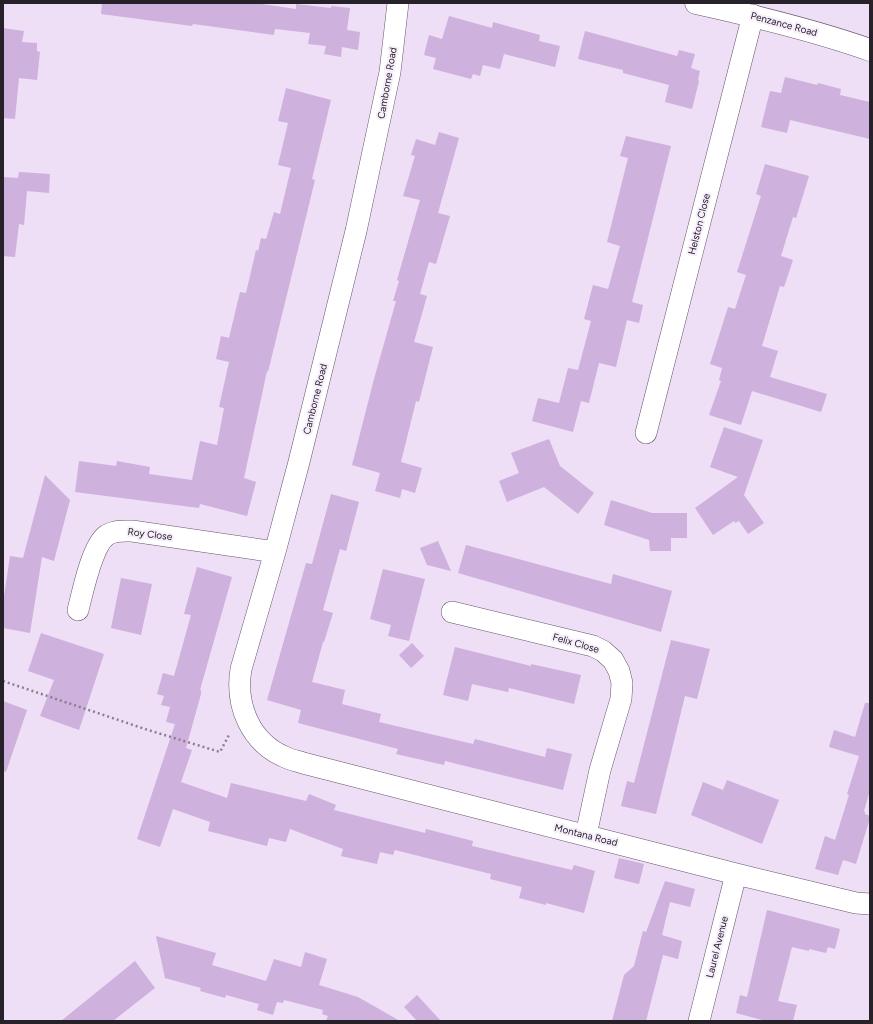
<svg xmlns="http://www.w3.org/2000/svg" width="873" height="1024" font-family="Figtree,sans-serif">
  <rect width="100%" height="100%" fill="#eedef6"/>
  <path fill="#ceb1dc" d="M102,3H255L296,9V4L331,8V6L350,8L347,30L360,32L358,50L342,47L341,57L324,54L326,46L308,44L310,33L275,29L274,35L193,24L192,26L101,14Z
    M449,16L492,28L493,22L540,35L539,41L560,46L555,67L504,54L500,69L483,65L480,76L473,74L471,79L433,69L436,58L424,55L429,35L442,39Z
    M3,28L24,31L22,42L37,43V51L40,52L37,80L19,78L15,119L3,118Z
    M585,31L677,56L679,50L695,54L691,68L700,71L698,80L699,81L692,109L665,102L669,85L623,73V70L578,59Z
    M785,77L817,85L818,83L841,89L840,95L870,102V139L790,120L787,133L761,127L770,91L781,93Z
    M286,88L331,100L312,179L315,180L268,372L267,371L244,478L256,482L247,516L200,504L199,508L75,492L79,461L116,466L117,461L150,467L149,474L192,480L200,441L217,445L224,408L219,407L229,362L216,359L221,336L229,338L240,292L246,293L256,250L258,251L261,238L266,239L274,212L280,214L291,168L278,165L288,123L278,121Z
    M439,132L459,138L438,213L450,216L436,264L429,262L420,294L427,296L414,342L433,347L419,402L416,401L401,462L422,468L415,493L402,489L400,498L375,491L380,473L352,465L374,379L396,301H393L399,281L397,280L420,200L403,196L415,156L411,155L416,139L435,145Z
    M626,136L671,146L632,302L643,305L639,323L627,320L616,367L599,363L589,403L581,401L573,432L532,421L538,398L559,403L568,368L578,370L591,321L584,319L593,285L608,289L620,246L607,242L628,158L620,156Z
    M765,164L809,176L796,218L793,217L781,256L793,260L784,287L780,286L762,346L778,351L770,377L827,394L821,412L752,391L741,425L709,415L721,381L719,380L722,368L710,364L728,307L735,309L746,275L737,272L761,196L756,194Z
    M19,172L50,174L49,193L27,191L24,225L19,224L15,257L3,256V177L18,178Z
    M724,427L763,440L744,495L764,523L748,534L739,521L735,523L734,521L713,535L695,508L738,477L710,467Z
    M549,439L560,466L594,493L578,514L544,487L507,502L499,481L519,473L511,453Z
    M45,475L70,500L54,561L42,557L30,633L3,628V603L10,556L23,558Z
    M331,494L359,502L346,551L340,549L323,610L333,613L324,642H323L312,682L345,690L342,704L381,714L379,722L473,744L475,739L545,757L547,748L572,754L563,790L445,761L444,765L396,754L398,749L298,723L301,710L267,700L306,563L312,564Z
    M611,500L652,513H687V538H671V551H650L649,540L604,525Z
    M438,541L451,571L427,565L420,548Z
    M466,545L611,584L613,574L672,591L661,632L458,573Z
    M197,567L232,577L200,690H201V694L186,748L192,750L181,782L227,798L231,783L306,801L309,794L336,805L334,810L425,833L426,829L473,841L472,846L572,870L574,865L595,871L584,913L546,903V905L519,898L522,887L490,879L491,874L395,850L393,855L380,852L377,864L341,856L343,849L290,829L286,842L269,838L267,846L208,831L210,822L173,809L160,847L137,839L175,724L166,722L170,707L161,705L164,696L157,694L163,673L174,676L191,615L184,614Z
    M383,569L425,579L409,641L388,636L391,625L370,619Z
    M121,578L152,584L141,635L111,628Z
    M41,633L104,654L79,730L40,716L54,680L28,671Z
    M671,640L710,649L697,699L685,696L656,814L621,806L627,781L634,783Z
    M412,643L424,656L411,668L399,655Z
    M455,647L531,666V664L581,675L574,704L509,688L508,692L472,684L468,701L443,695Z
    M3,701L27,710L6,772L3,771Z
    M865,703H870V790L864,811L865,812V814L870,816V818L856,864L843,860L838,875L815,869L825,836L835,840L849,795L847,794L859,756L829,747L834,730L855,737Z
    M727,780L779,800L762,844L691,815L703,782L723,790Z
    M619,858L644,864L639,884L614,878Z
    M665,881L695,889L690,907L670,902L662,935L682,941L678,959L663,955L646,1021H612L624,975L634,966L643,931L646,932Z
    M767,910L840,929L835,949L828,947L826,953L809,949V951L792,947L778,1001L797,1005L793,1021H766L736,1013L740,995L747,997Z
    M156,936L216,953L212,965L266,981L274,959L301,967L305,952L327,959L319,985L358,997L400,1021H326L328,1016L322,1014L323,1010L284,1000L283,1003L277,1002L273,1015L257,1010L259,1004L226,995L225,998L200,991L201,988L165,978Z
    M135,961L155,988L113,1021H61Z
    M417,995L441,1021H417L404,1007Z"/>
  <g fill="none" stroke-linecap="round" stroke-linejoin="round">
    <defs>
      <path id="minor" d="M398,3L390,72L356,231L299,462L275,552L241,669C235,705 250,742 285,757C291,760 297,761 303,763L736,874L856,903L870,904
        M646,433L753,15
        M78,610C83,591 92,545 107,535C115,530 123,531 132,531L275,552
        M452,612L593,646L603,651L613,660L619,671L622,683L621,699L600,770L586,835
        M699,1021L736,874"/>
      <path id="tertiary" d="M696,3C755,16 813,30 870,50"/>
    </defs>
    <use href="#minor" stroke="#64566a" stroke-width="22"/>
    <use href="#tertiary" stroke="#64566a" stroke-width="23"/>
    <path stroke="#8a7f8f" stroke-width="2.5" stroke-dasharray="2 3" stroke-linecap="butt" d="M3,681L148,730L220,752L230,733"/>
    <use href="#minor" stroke="#fff" stroke-width="21"/>
    <use href="#tertiary" stroke="#fff" stroke-width="22"/>
  </g>
  <g text-anchor="middle" dominant-baseline="central" stroke-width="4" stroke-linejoin="round" paint-order="stroke">
    <g font-size="10" fill="#27212a" stroke="#f7eefc">
      <text transform="translate(784 24) rotate(15)">Penzance Road</text>
      <text transform="translate(387 83) rotate(-80)">Camborne Road</text>
      <text transform="translate(699 224) rotate(-76)">Helston Close</text>
      <text transform="translate(315 399) rotate(-76)">Camborne Road</text>
      <text transform="translate(150 534) rotate(7)">Roy Close</text>
      <text transform="translate(576 643) rotate(16)">Felix Close</text>
      <text transform="translate(586 835) rotate(14)">Montana Road</text>
      <text transform="translate(717 947) rotate(-76)">Laurel Avenue</text>
    </g>
  </g>
  <rect width="873" height="1024" fill="none" stroke="#27212a" stroke-width="8"/>
</svg>
